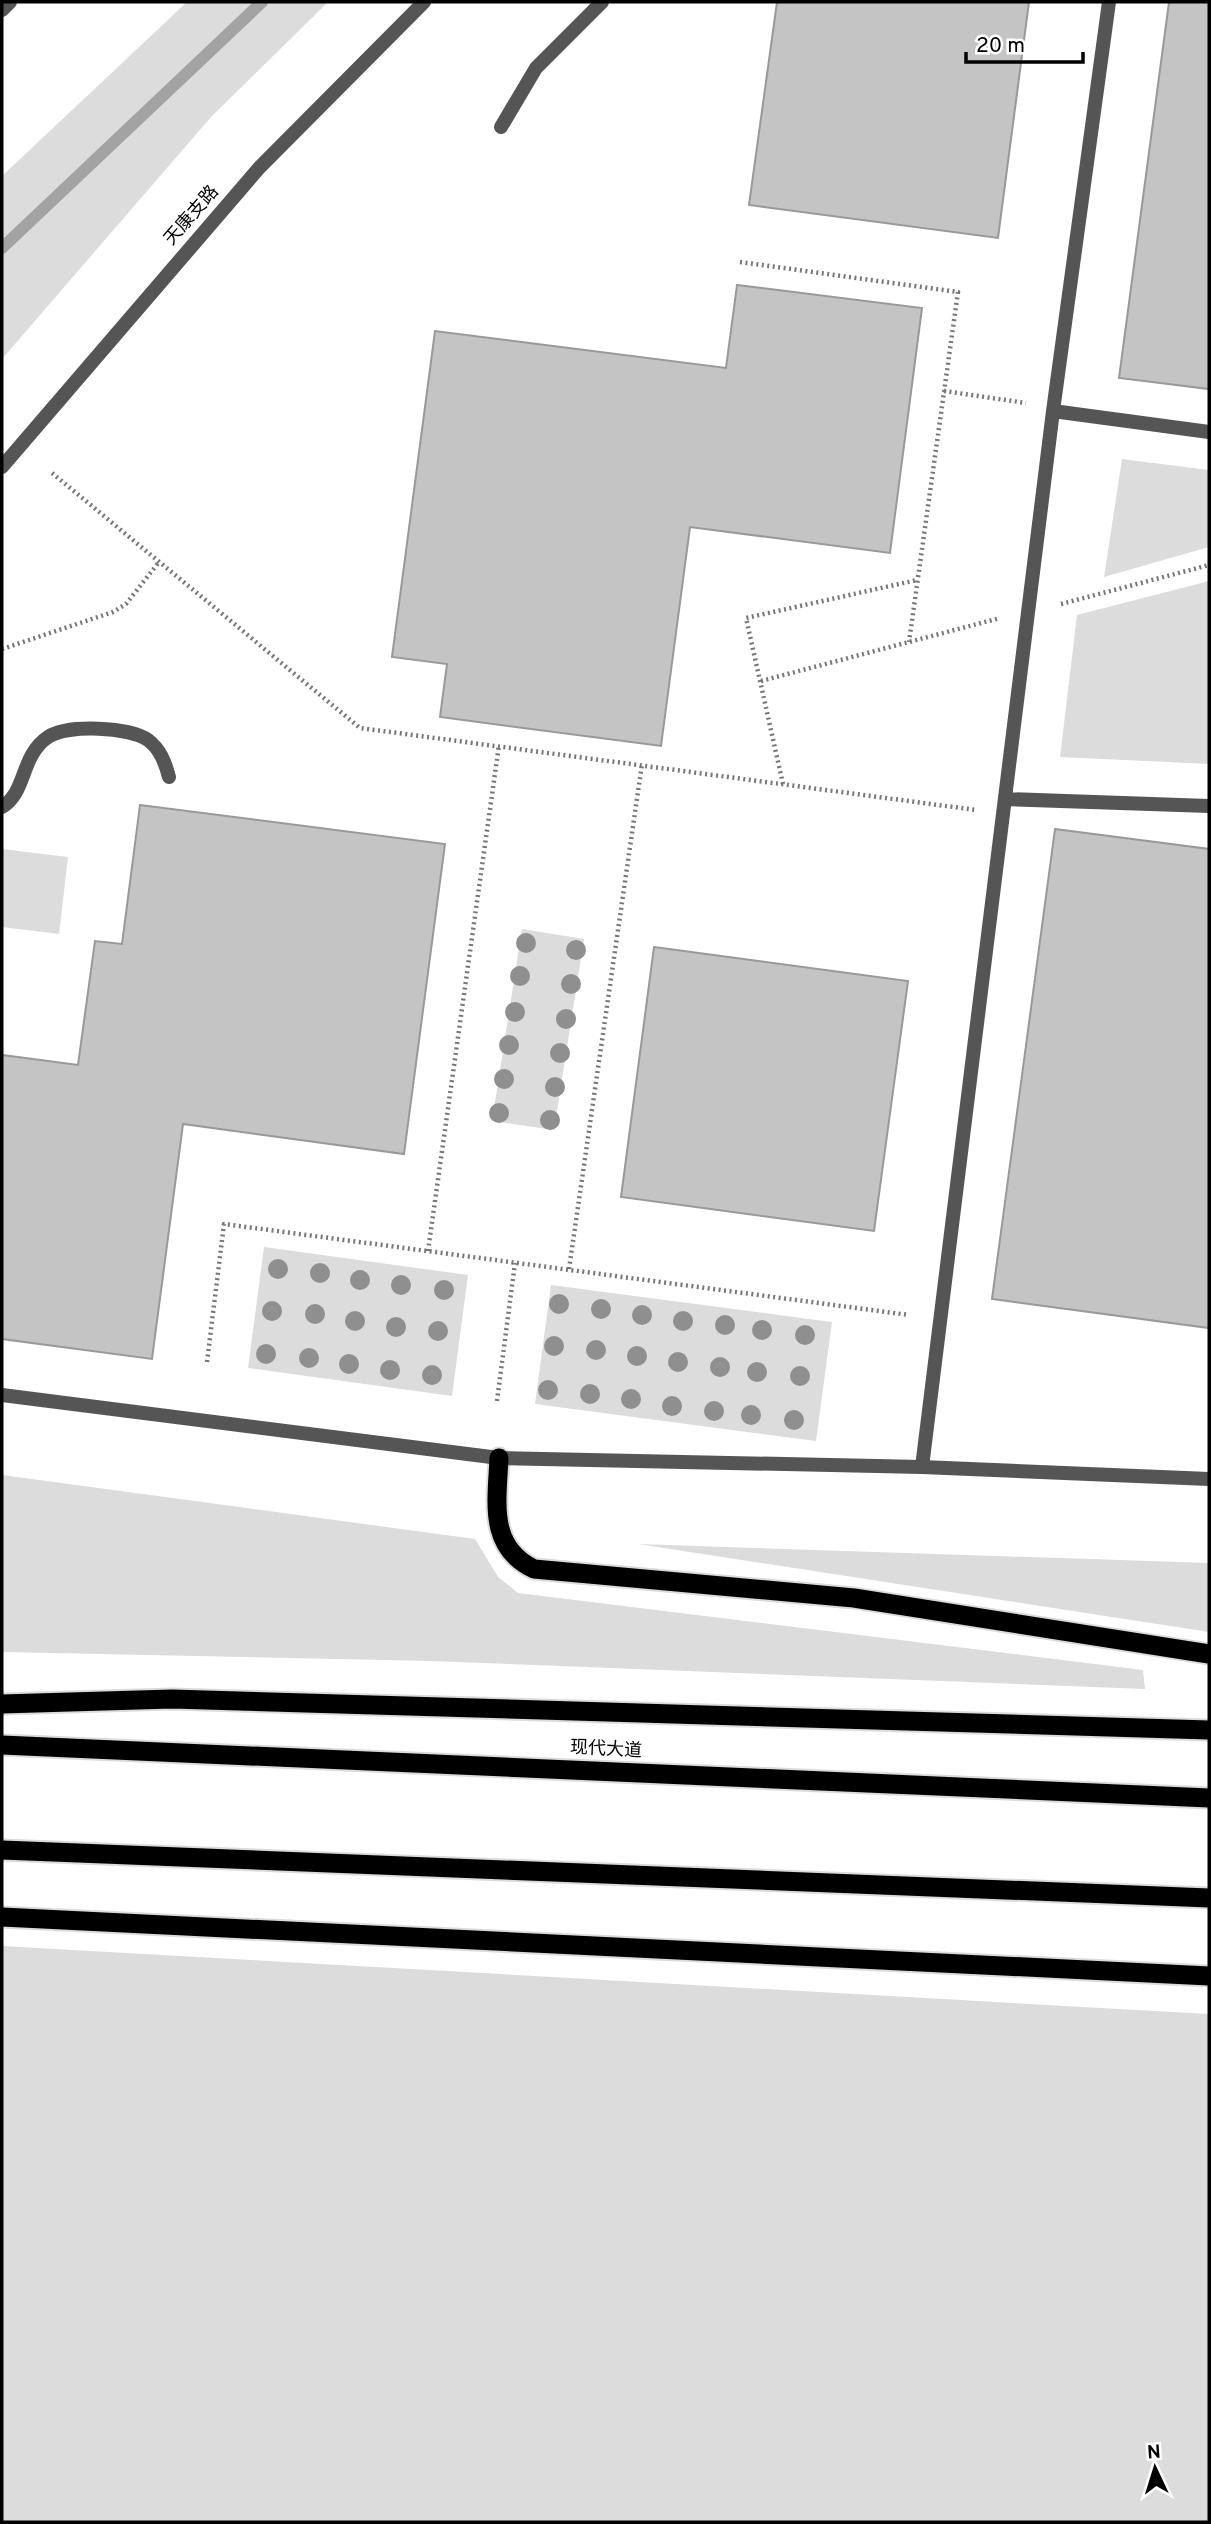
<svg xmlns="http://www.w3.org/2000/svg" width="1211" height="2524" font-family="Overpass,'Noto Sans SC',sans-serif">
  <rect width="100%" height="100%" fill="#fff"/>
  <path fill="#dcdcdc" d="M187,2H328L211,117L2,359V176Z
    M1122,459L1209,470V547L1104,577Z
    M1209,581V764L1060,757L1077,615Z
    M2,849L68,857L59,934L2,927Z
    M522,929L584,939L554,1130L492,1121Z
    M264,1247L468,1275L452,1396L248,1368Z
    M551,1285L832,1322L816,1441L535,1404Z
    M2,1475L475,1539L498,1577L518,1593L1143,1670L1145,1689L431,1661L2,1652Z
    M638,1544L1209,1563V1632Z
    M2,1946L1209,2014V2522H2Z"/>
  <g fill="none" stroke-linecap="round" stroke-linejoin="round">
    <path stroke="#a3a3a3" stroke-width="12" d="M2,248L262,2"/>
  </g>
  <path fill="#c4c4c4" stroke="#999" stroke-width="2" d="M777,2H1029L998,238L749,205Z
    M1169,2H1209V389L1119,378Z
    M737,285L922,308L890,553L690,527L661,746L440,717L447,664L392,657L435,331L726,368Z
    M140,805L445,844L404,1154L183,1124L152,1359L2,1339V1055L78,1065L95,941L122,944Z
    M1055,829L1209,849V1328L992,1299Z
    M654,947L908,981L874,1231L621,1197Z"/>
  <g fill="none" stroke-linecap="round" stroke-linejoin="round">
    <defs>
      <path id="trunk" d="M499,1458C497,1502 488,1547 534,1569L854,1598L1209,1654
        M2,1704L172,1699L1209,1730
        M2,1745L1209,1798
        M2,1850L1209,1898
        M2,1917L1209,1976"/>
    </defs>
    <use href="#trunk" stroke="#dbdbdb" stroke-width="23"/>
    <path stroke="#777" stroke-width="4.5" stroke-dasharray="2 3.5" stroke-linecap="butt" d="M740,262L958,292L909,642
      M944,391L1026,403
      M52,473L360,728L976,810
      M1061,604L1209,565
      M2,649L113,612L126,604L159,562
      M761,681L1000,618
      M783,784L746,618L917,580
      M428,1251L499,745
      M569,1269L642,764
      M207,1362L224,1224L909,1315
      M497,1401L515,1263"/>
    <path stroke="#555" stroke-width="14" d="M1053,411L1209,432
      M1005,799L1209,806
      M2,807C27,792 20,756 48,737C68,724 129,727 148,740C160,749 165,762 169,777
      M922,1467L1053,411L1109,2"/>
    <path stroke="#555" stroke-width="14" d="M2,10L10,2
      M501,127L536,68L602,2
      M2,1395L499,1458L922,1467L1209,1479"/>
    <path stroke="#555" stroke-width="14" d="M2,467L259,168L424,2"/>
    <use href="#trunk" stroke="#000" stroke-width="19"/>
  </g>
  <g fill="#8f8f8f">
    <circle cx="526" cy="943" r="10"/>
    <circle cx="576" cy="950" r="10"/>
    <circle cx="520" cy="976" r="10"/>
    <circle cx="571" cy="984" r="10"/>
    <circle cx="515" cy="1012" r="10"/>
    <circle cx="566" cy="1019" r="10"/>
    <circle cx="509" cy="1045" r="10"/>
    <circle cx="560" cy="1053" r="10"/>
    <circle cx="504" cy="1079" r="10"/>
    <circle cx="555" cy="1087" r="10"/>
    <circle cx="499" cy="1113" r="10"/>
    <circle cx="550" cy="1120" r="10"/>
    <circle cx="278" cy="1269" r="10"/>
    <circle cx="320" cy="1273" r="10"/>
    <circle cx="360" cy="1280" r="10"/>
    <circle cx="401" cy="1285" r="10"/>
    <circle cx="444" cy="1290" r="10"/>
    <circle cx="559" cy="1304" r="10"/>
    <circle cx="601" cy="1309" r="10"/>
    <circle cx="272" cy="1311" r="10"/>
    <circle cx="315" cy="1314" r="10"/>
    <circle cx="642" cy="1315" r="10"/>
    <circle cx="355" cy="1321" r="10"/>
    <circle cx="683" cy="1321" r="10"/>
    <circle cx="725" cy="1325" r="10"/>
    <circle cx="396" cy="1327" r="10"/>
    <circle cx="762" cy="1330" r="10"/>
    <circle cx="438" cy="1331" r="10"/>
    <circle cx="805" cy="1335" r="10"/>
    <circle cx="554" cy="1346" r="10"/>
    <circle cx="596" cy="1350" r="10"/>
    <circle cx="266" cy="1354" r="10"/>
    <circle cx="637" cy="1356" r="10"/>
    <circle cx="309" cy="1358" r="10"/>
    <circle cx="678" cy="1362" r="10"/>
    <circle cx="349" cy="1364" r="10"/>
    <circle cx="720" cy="1367" r="10"/>
    <circle cx="390" cy="1370" r="10"/>
    <circle cx="757" cy="1372" r="10"/>
    <circle cx="432" cy="1375" r="10"/>
    <circle cx="800" cy="1376" r="10"/>
    <circle cx="548" cy="1390" r="10"/>
    <circle cx="590" cy="1394" r="10"/>
    <circle cx="631" cy="1399" r="10"/>
    <circle cx="672" cy="1406" r="10"/>
    <circle cx="714" cy="1411" r="10"/>
    <circle cx="751" cy="1415" r="10"/>
    <circle cx="794" cy="1420" r="10"/>
  </g>
  <g text-anchor="middle" dominant-baseline="central" stroke-width="7" stroke-linejoin="round" paint-order="stroke">
    <g font-size="18" fill="#000" stroke="#fff">
      <text transform="translate(192 216) rotate(-49)">天康支路</text>
      <text transform="translate(606 1750) rotate(3)">现代大道</text>
    </g>
  </g>
  <rect width="1211" height="2524" fill="none" stroke="#000000" stroke-width="7"/>
  <g transform="translate(1155 2468) rotate(356)" stroke="#ffffff" stroke-width="5" paint-order="stroke">
  <path d="M0-5L12 26L0 18L-12 26Z" fill="#000000"/>
  <text y="-10" font-size="19" font-weight="bold" text-anchor="middle" fill="#000000">N</text>
  </g>
  <path d="M966 52v10h117v-10" fill="none" stroke="#000000" stroke-width="3.5"/>
  <text x="976" y="52" font-size="21" fill="#000000" stroke="#ffffff" stroke-width="5" paint-order="stroke">20 m</text>
</svg>
